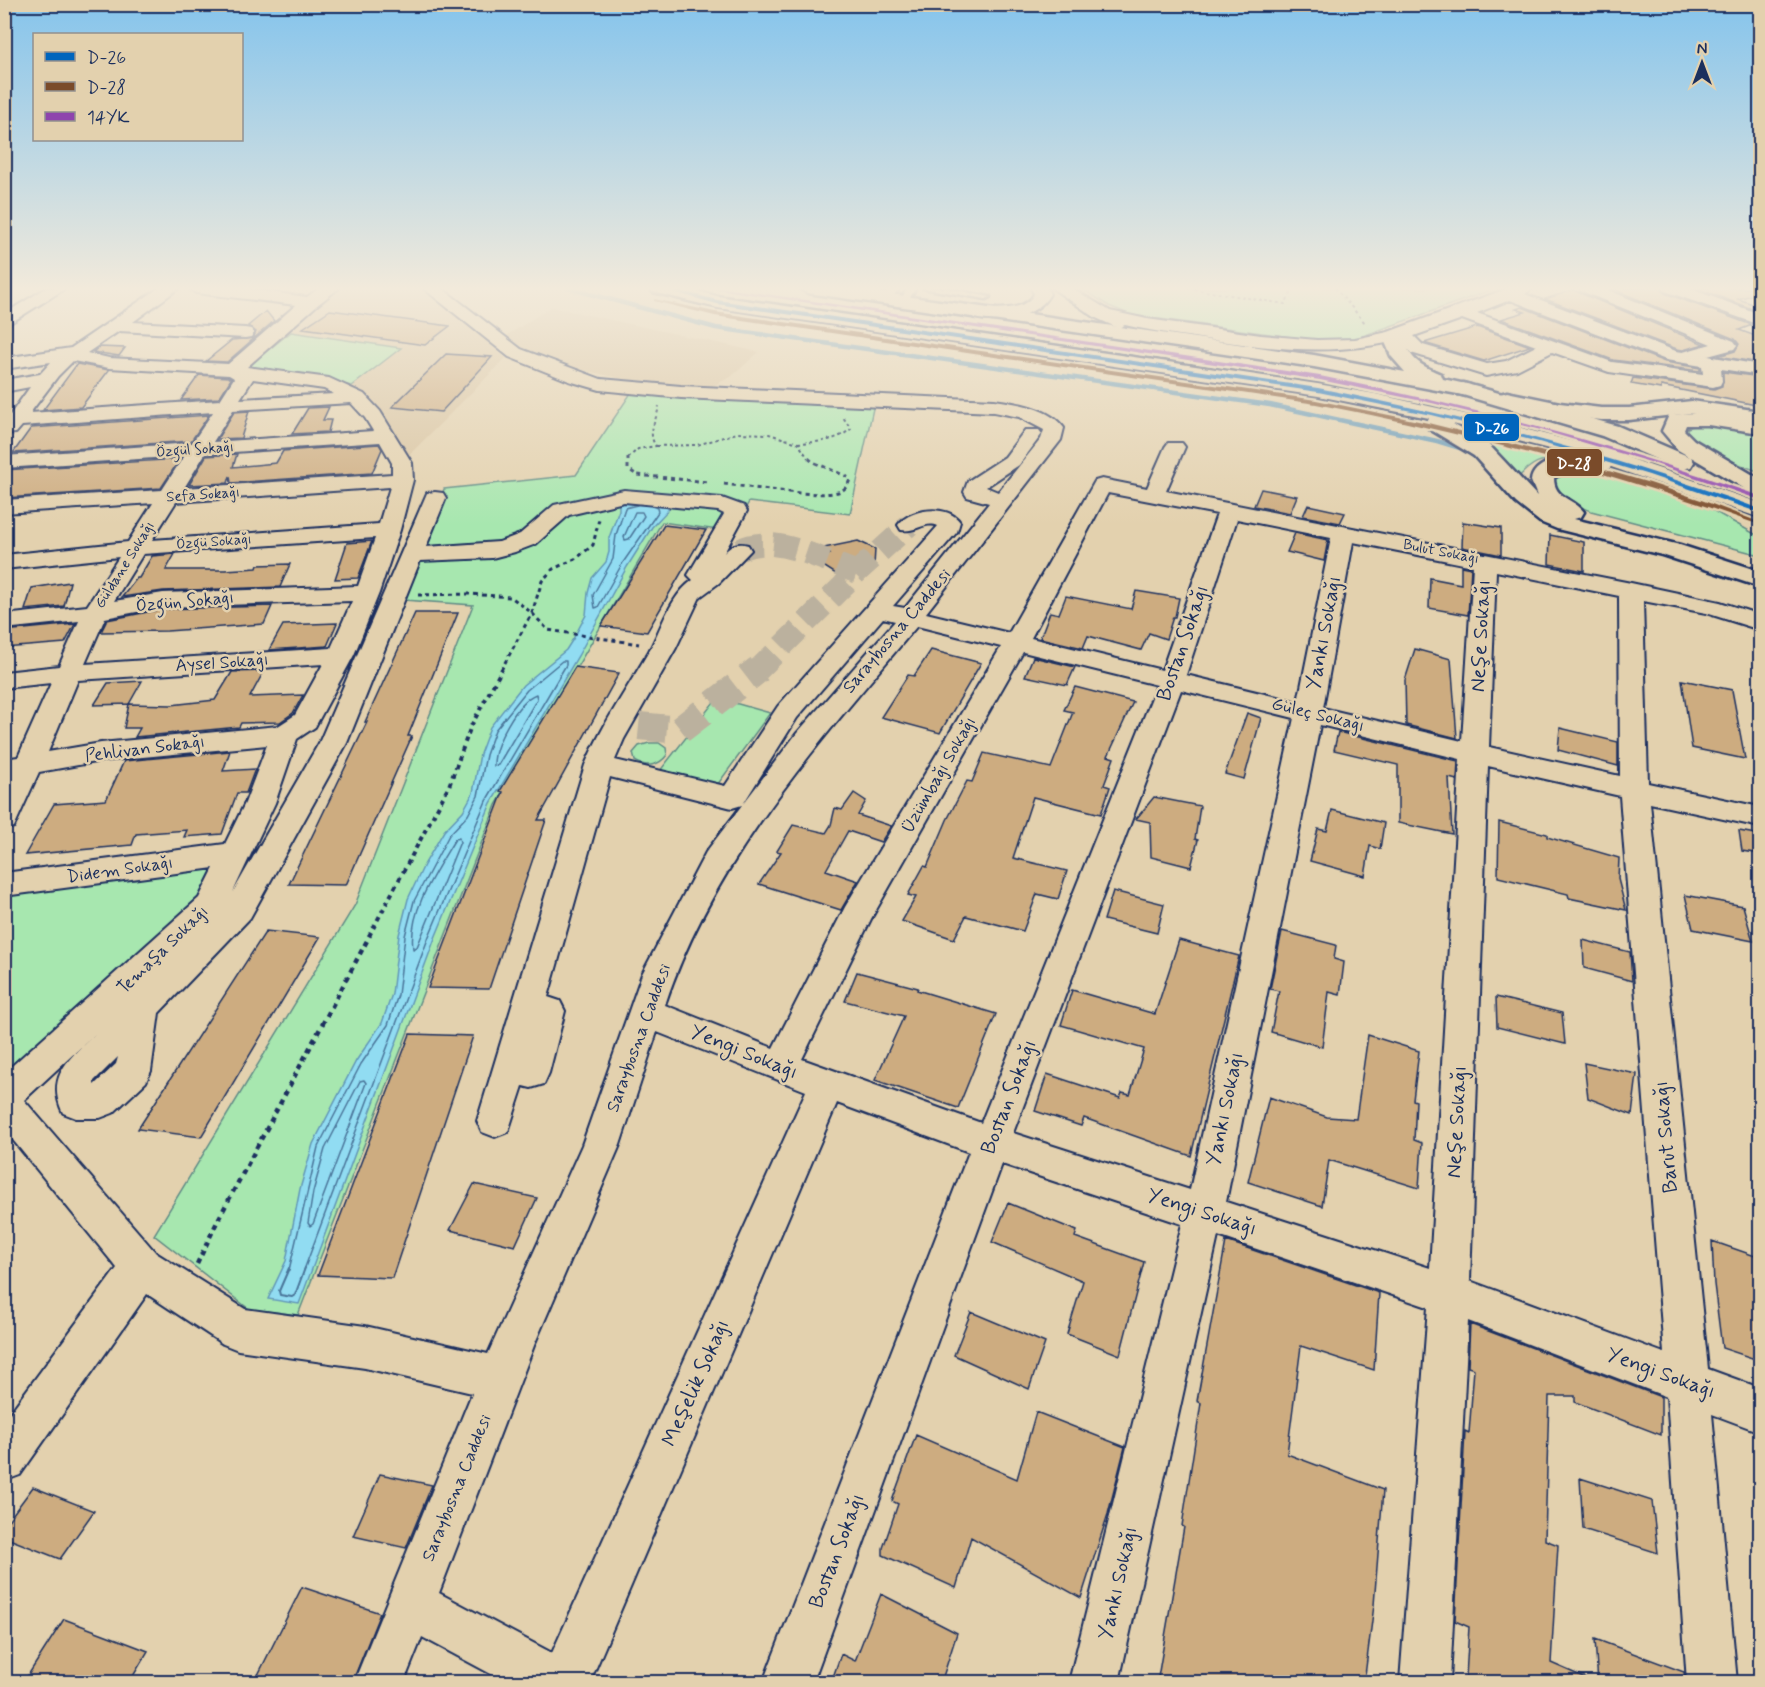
<svg xmlns="http://www.w3.org/2000/svg" width="1765" height="1687" font-family="Mynerve,sans-serif">
  <rect width="100%" height="100%" fill="#e3d1ae"/>
  <filter id="ink" filterUnits="userSpaceOnUse"><feTurbulence type="fractalNoise" baseFrequency=".0167" numOctaves="2"/><feDisplacementMap in="SourceGraphic" scale="12" xChannelSelector="R" yChannelSelector="G"/><feConvolveMatrix kernelMatrix="1 2 1 2 8 2 1 2 1" color-interpolation-filters="sRGB"/></filter>
  <g filter="url(#ink)">
    <path fill="#d8c39f" d="M338,288H422L506,358L407,457L352,386L401,348L291,332Z
      M551,307L759,352L731,377L712,386L647,384L578,369L523,350L506,336Z"/>
    <path fill="#a7e7af" stroke="#618b86" stroke-width="1.5" d="M1081,288H1497L1357,338L1314,340L1131,315L1109,306Z
      M291,332L401,348L352,386L248,366Z
      M631,393L874,404L850,514L749,502L732,532L662,522L496,805L298,1315L249,1309L154,1235L355,905L473,605L404,600L444,489L576,475Z
      M1697,425L1760,433V472L1712,454L1683,434L1688,428Z
      M1453,426L1569,457C1543,460 1535,458 1517,479Z
      M1583,469L1603,472L1712,510L1760,537V555L1591,511C1569,503 1560,501 1551,478L1564,471Z
      M717,698L770,713L715,788L659,772Z
      M649,743H659L666,748L667,755C659,766 646,768 635,761L633,753L639,746Z
      M226,859L183,920L5,1083V886Z"/>
    <path fill="#91dcf2" stroke="#6297b7" stroke-width="1.5" d="M632,499L660,503L669,509L652,527L627,567L578,656L491,803L435,938L299,1304L268,1299L286,1261L300,1189L313,1144L356,1061L382,1023L392,994L399,935L408,899L424,865L444,831L463,811L473,793L480,754L490,727L523,685L566,650L573,639L586,615L588,593L592,578L606,562L609,552V538L619,510V502Z"/>
    <g fill="none" stroke-linecap="round" stroke-linejoin="round">
      <path stroke="#4a7499" stroke-width="1.5" d="M637,505L625,508L616,535L613,559L593,595L595,608L598,607L622,564L658,512L657,508L652,506
        M635,512H642L644,516L629,539L625,540L624,537Z
        M536,694L537,699L498,765L494,766C493,746 517,701 536,694Z
        M459,838L460,842L417,947L413,949C408,911 436,871 455,839Z
        M364,1080L366,1083L313,1224L310,1226L308,1223L313,1192L325,1149L360,1081Z
        M289,1270L318,1147L361,1064L388,1025L398,995L405,936L414,901L449,835L468,815L478,796L486,755L495,730L527,690L562,661H566V665L486,801L429,936L304,1270"/>
      <path stroke="#4a7499" stroke-width="2" d="M289,1268L279,1291L280,1295L292,1297L295,1295L305,1268"/>
      <path stroke="#6297b7" stroke-width="4.5" d="M568,288L716,328L1270,405L1437,441L1470,451"/>
    </g>
    <path fill="#cdac80" stroke="#1b2f5e" stroke-width="1.5" d="M1610,288H1661L1664,293L1752,325L1739,330L1761,338V363L1718,356L1735,351L1739,344L1735,339Z
      M1696,288H1757L1758,293L1738,299L1759,306L1752,309Z
      M1573,290L1580,293L1704,344L1683,350L1677,349L1545,299Z
      M1522,307L1665,362L1700,368V371L1613,360L1501,319L1525,312L1516,309Z
      M330,310L450,326L425,345L303,328Z
      M266,311L274,321L227,362L206,361L232,340L253,338L256,332L248,326Z
      M1477,327L1530,346L1484,361L1424,343Z
      M99,347L125,348L119,356L93,352Z
      M446,354L492,357L441,412L392,407Z
      M77,364L109,370L81,407L43,410Z
      M1723,372L1761,377V406L1661,386V389L1631,384L1633,378L1714,389L1722,386Z
      M199,375L228,377L231,379L219,398L181,400Z
      M329,407L323,420H331L328,432L292,434L308,408Z
      M249,411L241,438L217,439L234,412Z
      M209,415L191,441L13,453L31,428Z
      M379,444L382,449L372,473L231,483L230,476L228,483L189,485L206,456L237,454L233,467L276,463L283,451Z
      M180,459L161,488L4,498V470Z
      M1261,489L1297,496L1290,513L1254,506Z
      M1308,505L1345,513L1340,523L1303,516Z
      M1463,522L1501,528V555L1462,547Z
      M664,525L706,530L647,632L601,626Z
      M1295,533L1328,540L1324,561L1287,552Z
      M1550,535L1584,542V571L1549,564Z
      M372,541L358,578L335,579L347,543Z
      M858,541L875,549L874,566L839,576L817,562L830,554L819,549Z
      M175,554L166,570H225L257,568L258,565L290,564L280,587L163,591L122,597L137,578H139L152,556Z
      M1461,566L1471,568L1468,615L1429,608L1430,578L1461,584Z
      M70,582L64,606L25,610L32,588Z
      M1136,591L1179,598L1175,617H1173L1166,639L1149,633L1141,650L1088,636L1083,648L1040,638L1050,612L1059,614L1066,596L1131,609Z
      M272,606L264,624L167,631L101,632L107,620L163,609Z
      M415,613H458L408,736H412L346,885L289,884L367,722H365Z
      M337,623L327,646L269,650L283,625Z
      M75,624L65,643L4,648V631Z
      M1415,649L1451,659L1457,738L1406,725L1405,680Z
      M931,650L981,663L940,733L881,717L908,675L914,676Z
      M1033,657L1075,667L1067,685L1025,676Z
      M575,667L619,673L538,820H546L489,989L428,988L503,792L500,791Z
      M264,671L250,697L303,695L293,713L280,722L241,723L239,727L135,737L140,728H124L129,704L171,705L215,700L232,672Z
      M1682,680L1732,690L1745,759L1692,748Z
      M142,681L129,704L94,705L108,683Z
      M1075,687L1133,702L1108,756L1114,758L1104,785L1110,787L1101,814L1033,797L1013,858L1067,871L1058,899L1037,894L1023,931L966,916L954,939L902,921L916,897L908,895L924,866L927,867L947,820L967,781L972,782L984,753L1051,768L1073,712L1064,710Z
      M1247,713L1261,718L1244,779L1225,774Z
      M1560,728L1618,742V766L1558,750Z
      M1338,732L1458,761L1457,780L1449,778L1452,834L1398,823V765L1334,750Z
      M230,751L223,771L255,769L246,793H237L222,834L184,837L187,830L136,834L132,845L25,855L54,804L106,800L124,761Z
      M854,793L866,801L858,815L891,826L881,842L848,831L826,870L858,881L841,910L759,884L781,852L777,851L793,825L826,833L831,825L835,808L842,810Z
      M1154,797L1200,806L1195,839L1198,840L1191,867L1151,857L1150,822L1136,819Z
      M1332,810L1384,823L1380,849L1370,846L1365,876L1310,861L1318,829L1327,831Z
      M1499,822L1547,834V837L1619,858L1618,879L1626,910L1569,898L1568,894L1498,877Z
      M1739,831L1761,835V854L1742,851Z
      M1113,891L1164,904L1157,933L1104,920Z
      M1685,895L1743,906L1753,941L1693,929Z
      M266,931L320,937L201,1137L138,1129Z
      M1282,931L1336,945L1334,959L1344,962L1340,995L1329,992L1322,1047L1271,1032L1279,991L1270,989Z
      M1179,940L1239,956L1191,1156L1084,1118L1081,1126L1035,1111L1047,1074L1120,1098L1122,1093L1130,1095L1144,1049L1061,1025L1072,990L1155,1014Z
      M1583,940L1630,952L1632,981L1584,968Z
      M857,972L918,988L917,990L996,1014L958,1108L875,1080L904,1016L845,1001Z
      M1496,997L1562,1013L1565,1044L1497,1027Z
      M410,1034L473,1036L392,1278L318,1275Z
      M1368,1035L1419,1051L1413,1100L1416,1101L1414,1140L1422,1143L1419,1188L1329,1160L1322,1206L1248,1182L1269,1097L1327,1117L1356,1119Z
      M1584,1063L1637,1074L1632,1115L1588,1098Z
      M474,1184L537,1198L515,1246L450,1230Z
      M1008,1203L1077,1231L1075,1237L1144,1262L1120,1355L1067,1334L1083,1281L992,1242Z
      M1226,1241L1379,1293L1374,1370L1301,1346L1287,1454L1383,1490L1374,1605L1364,1683H1157L1184,1527L1182,1526L1201,1403L1197,1401Z
      M1712,1241L1761,1258V1361L1722,1348L1714,1284Z
      M971,1312L1045,1343L1029,1389L954,1355Z
      M1470,1324L1661,1397V1435L1575,1402V1396H1549L1545,1540L1558,1545L1551,1663L1597,1683H1479L1466,1677L1469,1627L1455,1621L1465,1431L1469,1433L1474,1369L1468,1367Z
      M1036,1412L1125,1447L1108,1514L1081,1598L971,1537L956,1588L883,1555V1548L898,1504L892,1501L916,1435L1017,1479Z
      M380,1474L432,1485L406,1548L353,1536Z
      M1580,1478L1652,1501L1658,1553L1583,1529Z
      M33,1487L94,1511L60,1559L4,1537V1526Z
      M302,1587L380,1613L352,1683H254Z
      M881,1594L957,1633L941,1683H831L841,1654L855,1661Z
      M64,1619L148,1651L129,1683H23Z
      M1595,1639L1684,1672L1685,1683H1598Z"/>
    <g fill="none" stroke-linecap="round" stroke-linejoin="round">
      <path stroke="#bbb19e" stroke-width="23" stroke-dasharray="23 11" stroke-linecap="butt" d="M740,550C773,532 824,561 857,572
        M758,670L857,572L909,525"/>
      <path stroke="#bbb19e" stroke-width="28" stroke-dasharray="28 14" stroke-linecap="butt" d="M639,726L680,730L759,669"/>
      <defs>
        <path id="service" d="M891,288H900L887,302H881V298Z
          M908,288H916L905,305H899L898,303Z
          M923,288H946L990,297L986,299Z"/>
        <path id="minor" d="M46,288H66L4,327V314Z
          M159,288H179L133,322L245,328L251,329L254,333L251,337L245,338L119,331L87,353L109,358L228,364L296,305L196,293L188,288H240L307,297L319,288H339L316,306L247,367L329,378L364,394L380,411L412,463L413,480L400,530L379,593L354,655L315,727L297,739L275,803L233,892L319,743L427,493L435,492L443,493L446,498L426,547L499,542L520,534L554,505L624,490L722,498L744,506L747,511L724,553C732,545 737,542 748,545L751,550L719,583L700,597L676,648L624,739L615,760L725,786L778,706L938,526C926,520 915,533 901,530L898,525C910,508 948,504 960,522L957,532L893,606L905,608L989,503L967,497L964,492L968,481L1005,457L1025,430H1039L1042,434L1019,465L986,487L998,492L1041,439L1044,430L1019,417L994,412L681,398L600,390L569,381L509,357L423,288H442L521,349L601,379L681,386L994,400C1017,403 1050,408 1064,428L1061,440L926,613L1009,633L1095,481L1102,479L1147,488L1165,447L1168,443H1182L1185,447L1166,491L1631,583L1720,602L1760,615V630L1706,613L1643,601L1648,783L1760,807V827L1650,803L1708,1369L1760,1388V1432L1712,1414L1737,1682H1687L1667,1397L1468,1321L1450,1682H1400L1428,1307L1218,1236L1119,1682H1069L1182,1224L1002,1164L813,1682H763L969,1152L837,1103L590,1682H506L422,1637L404,1682H354L472,1393L365,1368L238,1350L223,1344L147,1294L20,1475L4,1481V1421L117,1268L4,1129V1073L199,898L214,868L4,896V873L225,844L245,803L267,745L101,761L39,772L14,827L4,830V786L8,778H4V759L18,757L51,683L4,688V672L59,666L79,621L4,629V615L87,606L119,557L4,569V555L128,542L153,503L4,513V500L162,490L184,456L4,468V456L192,443L213,412L22,426L16,433L4,434V415H10L30,387L4,392V380L40,374L51,362L4,369V358L71,348ZM73,361L109,368L229,375L234,378L220,400L30,413L58,376ZM253,379L324,389L334,394L240,399ZM351,403L365,418L373,431L213,442L233,410ZM380,442L392,463V474L184,488L205,454ZM390,487L379,524L152,540L176,502ZM1108,493L1217,514L1162,670L1031,638ZM624,502L718,511L724,514L688,575L693,580C670,596 662,627 649,651C627,689 602,725 585,765L477,1121L482,1132L495,1137L508,1132L523,1086L531,1088L544,1084L549,1073L565,1011L560,1001L548,997L610,777L732,808L742,805L706,852L642,974L582,1145L488,1354L365,1326L245,1309L156,1253L24,1100L95,1034C70,1058 45,1076 63,1113L76,1118H100L113,1113L146,1082L151,1071L159,1013L250,918L347,743L420,561L492,558L515,552L536,544L569,515ZM1237,519L1331,538L1298,702L1186,675ZM375,538L358,586L163,593L114,601L143,554ZM1353,542L1473,566L1462,741L1323,708ZM1496,571L1619,596L1620,776L1489,747ZM352,601L331,648L85,664L105,618L163,607ZM883,618L895,621L797,733L743,804L797,718ZM917,626L1001,647L845,907L773,1048L665,1005C713,859 820,742 917,626ZM1023,652L1157,685L981,1123L802,1059L871,919ZM323,664L295,715L278,726L101,743L48,752L78,680ZM1181,690L1294,718L1190,1190L1013,1133ZM1320,725L1460,759L1430,1268L1226,1202ZM1488,766L1620,796L1664,1353L1470,1281ZM657,1032L806,1091L552,1653L439,1593L535,1343L620,1145ZM118,1057L116,1064L94,1085V1081Z
          M1031,288H1047L1050,294C1037,318 999,324 974,318L972,314L974,310L980,309C997,308 1024,312 1034,294Z
          M1052,288H1072L1110,311L1147,319L1261,335L1317,340L1355,339L1388,332L1509,288H1533L1525,294L1676,351L1683,352L1711,344L1581,291L1579,288H1603L1734,341L1737,345L1734,349L1708,356L1760,365V375L1721,369L1722,381L1720,385L1713,387L1609,372L1552,352L1517,370L1486,376L1411,353L1399,340C1336,356 1275,349 1212,340C1183,335 1154,332 1125,325L1118,328L1096,318ZM1510,300L1666,360L1702,366L1703,374L1612,362L1477,313ZM1462,319L1536,346L1506,361L1487,364L1423,345L1414,336Z
          M1663,288H1688L1760,314V325L1665,291Z"/>
        <path id="secondary" d="M799,288H849L1314,355L1405,372L1391,356L1385,342C1392,332 1396,326 1409,329L1412,333L1405,342C1411,361 1424,367 1441,374L1443,379L1470,385L1473,389L1470,393L1463,395L1314,367L808,293Z
          M1507,392L1560,403L1601,408H1629L1692,401L1760,411V423L1692,413L1629,420H1601L1560,415L1500,402L1497,398L1500,394Z"/>
        <path id="trunk" d="M650,288H684L717,296L1318,384L1375,394L1487,419L1605,450L1760,503V518L1611,467C1601,476 1573,465 1554,478C1554,499 1574,498 1584,512L1581,517L1574,519L1680,545L1760,571V587L1662,555L1557,529L1540,522L1516,503L1474,456L1428,428L1425,423L1429,418L1318,396L717,308L653,292ZM1453,424L1576,456C1560,458 1533,462 1531,481L1537,496L1490,446Z
          M1463,383L1618,426L1690,457L1678,450L1662,431L1669,415L1708,412L1760,420V433L1708,425H1686L1684,430L1694,440L1760,479V495L1752,493L1691,457L1694,462L1691,467L1683,469L1675,467L1602,436L1456,393L1453,389L1456,385Z"/>
      </defs>
      <use href="#service" stroke="#1b2f5e" stroke-width="5"/>
      <use href="#minor" stroke="#1b2f5e" stroke-width="4"/>
      <use href="#secondary" stroke="#1b2f5e" stroke-width="5"/>
      <use href="#trunk" stroke="#1b2f5e" stroke-width="5"/>
      <path stroke="#1b2f5e" stroke-width="2" stroke-dasharray="3 3" stroke-linecap="butt" d="M1188,288L1285,304L1294,288
        M1335,288L1366,324
        M798,443C817,442 835,442 851,429L843,417
        M656,446L697,445L737,433L769,434L798,443L808,458
        M628,458L638,449L656,446C646,433 657,420 659,406"/>
      <path stroke="#1b2f5e" stroke-width="3" stroke-dasharray="4 4" stroke-linecap="butt" d="M628,457V469L637,475L708,482
        M724,484C750,487 816,498 838,492C845,490 848,486 850,479L846,476L813,462L807,457
        M418,595L469,594L511,597L532,613L548,630L639,644
        M501,670L532,613L542,581L553,569L577,558L593,545L599,519"/>
      <path stroke="#1b2f5e" stroke-width="4" stroke-dasharray="4.5 4.5" stroke-linecap="butt" d="M369,936L449,786L471,726L502,669"/>
      <path stroke="#1b2f5e" stroke-width="4.5" stroke-dasharray="5 5" stroke-linecap="butt" d="M197,1264L218,1220L370,935"/>
      <use href="#service" fill="#e3d1ae" fill-rule="evenodd"/>
      <use href="#minor" fill="#e3d1ae" fill-rule="evenodd"/>
      <use href="#secondary" fill="#e3d1ae" fill-rule="evenodd"/>
      <use href="#trunk" fill="#e3d1ae" fill-rule="evenodd"/>
      <defs>
        <path id="bus-1" d="M659,288H669L717,300L1318,388C1470,418 1615,456 1760,509V513L1649,475L1539,442L1431,415L1318,392L717,304Z"/>
        <path id="bus-2" d="M654,299L715,312L1316,400L1428,423L1540,451L1650,483L1704,501L1759,522L1758,523H1754C1609,472 1467,433 1316,404L715,316L654,301Z"/>
        <path id="bus-3" d="M710,288H725L1320,376C1470,406 1616,445 1760,496V500L1650,462L1541,430L1432,403L1320,380Z"/>
      </defs>
      <use href="#bus-1" stroke="#e3d1ae" stroke-width="5"/>
      <use href="#bus-2" stroke="#e3d1ae" stroke-width="5"/>
      <use href="#bus-3" stroke="#e3d1ae" stroke-width="5"/>
      <use href="#bus-1" fill="#0065bd" fill-rule="evenodd"/>
      <use href="#bus-2" fill="#7a4b2a" fill-rule="evenodd"/>
      <use href="#bus-3" fill="#8e44ad" fill-rule="evenodd"/>
    </g>
  </g>
  <linearGradient id="sky" x2="0" y2="1"><stop stop-color="#85c4ec"/><stop offset="0.55" stop-color="#f2eadb"/><stop offset="1" stop-color="#f2eadb" stop-opacity="0"/></linearGradient>
  <rect width="1765" height="525" fill="url(#sky)"/>
  <g text-anchor="middle" dominant-baseline="central" stroke-width="5" stroke-linejoin="round" paint-order="stroke">
    <g font-size="15" fill="#1b2f5e" stroke="#e3d1ae">
      <text transform="translate(195 450) rotate(-4)">Özgül Sokağı</text>
      <text transform="translate(203 495) rotate(-4)">Sefa Sokağı</text>
      <text transform="translate(214 542) rotate(-4)">Özgü Sokağı</text>
      <text transform="translate(1441 552) rotate(11)">Bulut Sokağı</text>
      <text transform="translate(125 565) rotate(-58)">Güldane Sokağı</text>
    </g>
    <g font-size="18" fill="#1b2f5e" stroke="#e3d1ae">
      <text transform="translate(185 602) rotate(-5)">Özgün Sokağı</text>
      <text transform="translate(897 631) rotate(-50)">Saraybosna Caddesi</text>
      <text transform="translate(222 663) rotate(-4)">Aysel Sokağı</text>
      <text transform="translate(1318 715) rotate(14)">Güleç Sokağı</text>
      <text transform="translate(145 749) rotate(-7)">Pehlivan Sokağı</text>
      <text transform="translate(939 775) rotate(-60)">Üzümbağı Sokağı</text>
      <text transform="translate(120 870) rotate(-8)">Didem Sokağı</text>
      <text transform="translate(163 950) rotate(-44)">Temaşa Sokağı</text>
      <text transform="translate(639 1038) rotate(-70)">Saraybosna Caddesi</text>
      <text transform="translate(457 1488) rotate(-68)">Saraybosna Caddesi</text>
    </g>
    <g font-size="21" fill="#1b2f5e" stroke="#e3d1ae">
      <text transform="translate(1324 633) rotate(-79)">Yankı Sokağı</text>
      <text transform="translate(1481 636) rotate(-87)">Neşe Sokağı</text>
      <text transform="translate(1183 643) rotate(-71)">Bostan Sokağı</text>
      <text transform="translate(744 1052) rotate(22)">Yengi Sokağı</text>
      <text transform="translate(1009 1097) rotate(-69)">Bostan Sokağı</text>
      <text transform="translate(1225 1109) rotate(-78)">Yankı Sokağı</text>
      <text transform="translate(1457 1122) rotate(-87)">Neşe Sokağı</text>
      <text transform="translate(1666 1137) rotate(-95)">Barut Sokağı</text>
      <text transform="translate(1202 1212) rotate(18)">Yengi Sokağı</text>
      <text transform="translate(1661 1373) rotate(20)">Yengi Sokağı</text>
      <text transform="translate(696 1383) rotate(-66)">Meşelik Sokağı</text>
      <text transform="translate(837 1551) rotate(-69)">Bostan Sokağı</text>
      <text transform="translate(1118 1583) rotate(-77)">Yankı Sokağı</text>
    </g>
  </g>
  <g stroke="#e3d1ae" stroke-width="2">
    <rect x="1463" y="413" width="57" height="29" rx="6" fill="#0065bd"/>
    <rect x="1546" y="448" width="57" height="29" rx="6" fill="#7a4b2a"/>
  </g>
  <g font-size="16" text-anchor="middle" font-weight="bold" fill="#fff">
    <text x="1492" y="434">D-26</text>
    <text x="1574" y="469">D-28</text>
  </g>
  <rect width="1765" height="1687" fill="none" stroke="#e3d1ae" stroke-width="24"/>
  <rect x="12" y="12" width="1741" height="1663" fill="none" stroke="#1b2f5e" stroke-width="2" filter="url(#ink)"/>
  <rect x="33" y="33" width="210" height="108" fill="#e3d1ae" stroke="#93908e" stroke-width="1.5"/>
  <rect x="45" y="52" width="30" height="9" fill="#0065bd" stroke="#93908e" stroke-width="1.5"/>
  <text x="87" y="63" font-size="18" fill="#1b2f5e">D-26</text>
  <rect x="45" y="82" width="30" height="9" fill="#7a4b2a" stroke="#93908e" stroke-width="1.5"/>
  <text x="87" y="93" font-size="18" fill="#1b2f5e">D-28</text>
  <rect x="45" y="112" width="30" height="9" fill="#8e44ad" stroke="#93908e" stroke-width="1.5"/>
  <text x="87" y="123" font-size="18" fill="#1b2f5e">14YK</text>
  <g transform="translate(1702 63)" stroke="#e3d1ae" stroke-width="4.5" paint-order="stroke">
  <path d="M0-4.5L10 22L0 15L-10 22Z" fill="#1b2f5e"/>
  <text y="-9" font-size="16" font-weight="bold" text-anchor="middle" fill="#1b2f5e">N</text>
  </g>
</svg>
